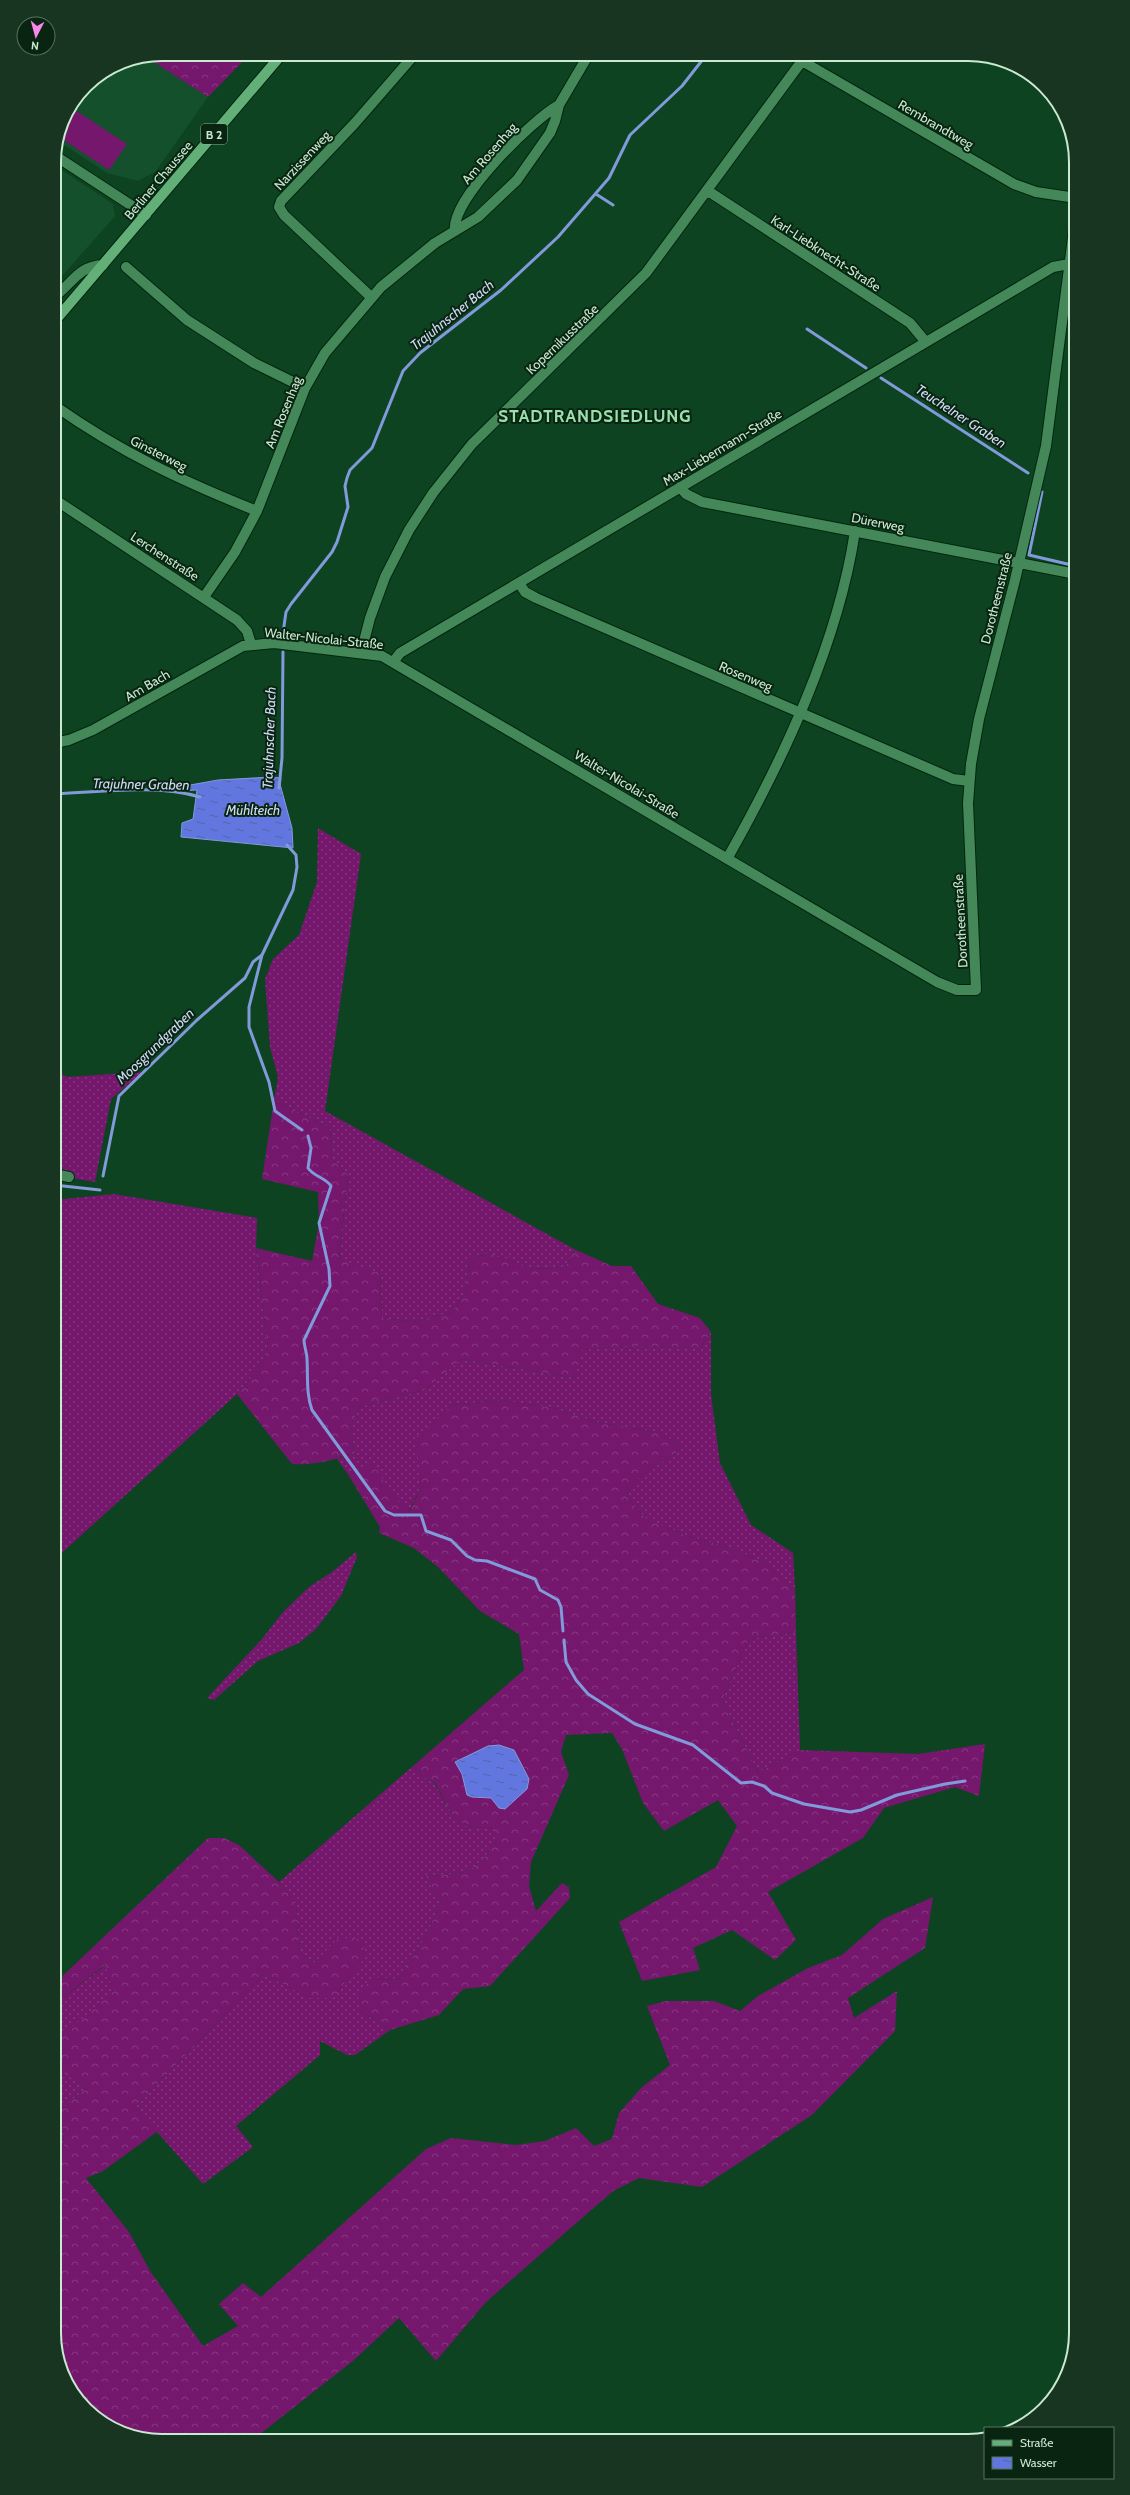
<svg xmlns="http://www.w3.org/2000/svg" width="1130" height="2495" font-family="Cabin,sans-serif">
  <defs>
    <pattern id="grass-dots" width="8" height="8" patternUnits="userSpaceOnUse"><rect width="8" height="8" fill="#74176d"/><path d="M2 2h.1M6 6h.1" fill="none" stroke="#863981" stroke-width="1.8" stroke-linecap="round"/></pattern>
    <pattern id="forest-crowns" width="20" height="18" patternUnits="userSpaceOnUse"><rect width="20" height="18" fill="#74176d"/><path d="M2 6a3 3 0 1 1 6 0M12 15a3 3 0 1 1 6 0" fill="none" stroke="#863981"/></pattern>
    <pattern id="water-ripples" width="26" height="14" patternUnits="userSpaceOnUse"><rect width="26" height="14" fill="#6177df"/><path d="M2 4q2-2 4 0t4 0M15 11q2-2 4 0t4 0" fill="none" stroke="#5466a7"/></pattern>
  </defs>
  <rect width="100%" height="100%" fill="#0d4321"/>
  <path fill="#14502c" d="M146,57L208,97L156,171L138,181L107,173L58,141L62,120L86,85L121,62Z
    M54,165L113,204L115,216L54,285Z"/>
  <path fill="url(#grass-dots)" d="M318,828L361,854L325,1111L574,1249L566,1267L535,1269L489,1253L470,1259L465,1294L452,1312L414,1322L382,1318L380,1273L339,1260L348,1175L331,1158L330,1128L274,1100L278,1077L270,1047L265,979L273,959L299,935L317,882Z
    M54,1069L67,1077L142,1072L111,1099L95,1182L54,1175Z
    M114,1194L257,1218L256,1248L268,1350L259,1368L237,1394L54,1560V1200Z
    M711,1332V1394L720,1463L751,1525L793,1553L795,1588L765,1563L731,1548L688,1536L647,1520L626,1496L638,1478L683,1448L662,1433L596,1422L553,1408L501,1400L452,1405L417,1437L421,1487L409,1511L397,1501L371,1462L349,1476L337,1459L355,1453L350,1428L359,1407L424,1390L462,1359L575,1378L581,1350L625,1346L701,1347Z
    M356,1552L357,1557L341,1596L316,1629L299,1643L258,1661L214,1700L207,1698L262,1639L283,1612L309,1587L332,1572Z
    M796,1632L800,1750L758,1772L722,1700L749,1639Z
    M413,1766L421,1775L434,1783L454,1817L466,1826L495,1829L496,1842C469,1878 467,1873 424,1876L441,1902L426,1936L399,1979L373,1978L360,2011L390,2030L355,2055H347L320,2041V2055L236,2126L253,2147L203,2184L135,2107L264,1974L310,1998H333L366,1956L338,1938L315,1963L299,1952L296,1903L279,1882Z
    M106,1965L113,1993L59,2069L86,2088L61,2110L64,2146L54,2166V2004Z"/>
  <path fill="url(#forest-crowns)" fill-rule="evenodd" d="M162,54H250L208,97L146,57Z
    M274,1100L330,1128L331,1158L348,1175L339,1259L380,1273L382,1318L414,1322L452,1312L465,1294L470,1259L490,1253L535,1269L566,1267L574,1249L612,1266H631L658,1304L700,1318L711,1332L701,1347L625,1346L582,1350L575,1378L462,1359L424,1390L359,1407L350,1428L355,1453C336,1459 313,1466 292,1464L237,1394L259,1368L268,1350L256,1248L312,1261L319,1223L318,1192L262,1179Z
    M501,1400L553,1408L596,1422L662,1433L683,1448L638,1478L626,1496L647,1520L688,1536L731,1548L765,1563L795,1588L796,1632L749,1639L722,1700L758,1772L800,1750L918,1754L985,1744L979,1796L955,1787L884,1808L863,1838L768,1892L796,1940L775,1960L732,1930L693,1948L700,1970L642,1981L619,1922L716,1867L737,1826L718,1800L664,1831L643,1803L622,1749L612,1733L566,1735L561,1752L569,1775L531,1862L529,1886L536,1911L562,1883L569,1887L570,1898L490,1986L463,1989L439,2015L390,2030L360,2011L358,1997L372,1978L399,1979L426,1936L441,1902L424,1876C467,1873 469,1878 496,1842L494,1829L466,1826L454,1817L435,1783L421,1775L413,1766L524,1670L519,1634L480,1611L438,1567L414,1548L379,1533L380,1527L349,1476L371,1461L397,1501L410,1511L421,1487L416,1437L452,1405ZM455,1762L527,1789L517,1796L472,1797L467,1795L462,1774Z
    M208,1838H224L239,1845L279,1882L296,1903L299,1952L315,1963L338,1938L361,1939L366,1956L333,1998H310L264,1974L135,2107L158,2131L103,2171L86,2178L129,2232L150,2271L203,2346L238,2326L219,2304L243,2283L261,2297L426,2149L451,2138L516,2145L545,2141L576,2128L594,2146L612,2139L619,2113L641,2088L670,2065L647,2006L666,2001H714L740,2011L758,1996L808,1968L842,1955L883,1919L933,1897L925,1948L848,1998L854,2018L897,1991L895,2031L812,2115L702,2187L639,2178L613,2191L486,2302L436,2361L399,2318L354,2360L251,2441H155L96,2419L60,2368L54,2333V2166L64,2146L61,2110L86,2088L59,2069V2038L113,1992L105,1965L54,2004V1984Z"/>
  <path fill="#74176d" d="M75,110L127,144L109,170L59,137Z"/>
  <path fill="url(#water-ripples)" stroke="#809ada" d="M271,777L281,778L280,784L292,828L293,848L181,837L182,823L193,819L197,790L178,791L179,787L218,780Z
    M499,1745L514,1750L529,1779L527,1789L505,1809L499,1808L491,1798L472,1797L467,1795L462,1774L455,1762L488,1746Z"/>
  <g fill="none" stroke-linecap="round" stroke-linejoin="round">
    <path stroke="#809ada" stroke-width="3" d="M596,194L613,205
      M807,329L866,368
      M881,378L1028,473
      M1042,492L1029,555L1076,566
      M283,633L286,612L291,604L332,552L337,542L348,507L345,486L347,478L350,470L372,448L403,371L420,353L501,290L558,237L609,178L630,135L682,86L707,54
      M279,788L282,758L283,652
      M54,794C99,792 157,784 200,797
      M287,845L296,855L297,867L293,890L262,955L249,1007V1027L269,1082L275,1111L302,1130
      M308,1136L311,1148L308,1168C314,1177 325,1177 331,1186L319,1223L329,1269L330,1286L304,1340C304,1347 307,1352 307,1359C308,1376 306,1394 312,1410L385,1511L394,1515H421L426,1531L451,1540L467,1556L475,1560L487,1561L535,1579L540,1590L558,1600L561,1607L563,1631
      M103,1176L119,1096L197,1020L245,978L253,962L262,955
      M54,1185L100,1190
      M564,1640L566,1662L576,1680L588,1694L635,1724L693,1745L741,1783L752,1782L764,1786L772,1793L804,1804L850,1812L861,1810L897,1795L945,1784L965,1781"/>
    <defs>
      <path id="minor" d="M790,54L1014,184L1036,192L1076,198
        M54,155L146,215
        M708,191L910,323L925,341
        M455,231C450,200 533,119 559,105
        M126,267L187,320L254,363L305,388
        M54,297C72,284 78,266 103,265
        M371,297L284,215L279,207L281,201L355,123L415,54
        M55,406C122,453 182,481 257,511
        M680,487L686,494L702,502L1076,574
        M54,499L237,620L247,631L251,644
        M519,583L525,592L536,598L953,779L969,781
        M204,597L235,552L257,511L305,388L325,353L381,287L435,243L478,217L517,180L550,133L555,121L559,105L589,54
        M361,653L370,618L385,577L409,530L433,493L472,444L646,273L807,54
        M394,661L400,653L1053,267L1069,264
        M54,743L69,740L93,730L243,646L274,643L382,656L937,982L957,990H976L968,803L971,764L979,719L1015,580L1046,446L1076,214
        M727,859C783,760 838,644 855,531
        M54,1174L69,1177"/>
      <path id="major" d="M54,322L282,54"/>
    </defs>
    <use href="#minor" stroke="#02270f" stroke-width="12"/>
    <use href="#major" stroke="#02270f" stroke-width="12"/>
    <use href="#minor" stroke="#448758" stroke-width="10"/>
    <use href="#major" stroke="#63af78" stroke-width="10"/>
  </g>
  <g text-anchor="middle" dominant-baseline="central" stroke-width="4" stroke-linejoin="round" paint-order="stroke">
    <rect fill="#092512" stroke="#8faf97" stroke-width="1" x="201" y="124" width="26" height="20" rx="3"/>
    <g font-size="12" font-weight="bold" fill="#c9ead0">
      <text x="214" y="134">B 2</text>
    </g>
    <g font-size="13" fill="#c9ead0" stroke="#092512">
      <text transform="translate(936 124) rotate(30)">Rembrandtweg</text>
      <text transform="translate(489 153) rotate(-49)">Am Rosenhag</text>
      <text transform="translate(302 160) rotate(-47)">Narzissenweg</text>
      <text transform="translate(158 180) rotate(-50)">Berliner Chaussee</text>
      <text transform="translate(826 253) rotate(33)">Karl-Liebknecht-Straße</text>
      <text transform="translate(562 339) rotate(-44)">Kopernikusstraße</text>
      <text transform="translate(283 412) rotate(-68)">Am Rosenhag</text>
      <text transform="translate(722 447) rotate(-31)">Max-Liebermann-Straße</text>
      <text transform="translate(159 453) rotate(27)">Ginsterweg</text>
      <text transform="translate(878 522) rotate(11)">Dürerweg</text>
      <text transform="translate(165 556) rotate(33)">Lerchenstraße</text>
      <text transform="translate(996 598) rotate(-76)">Dorotheenstraße</text>
      <text transform="translate(324 638) rotate(6)">Walter-Nicolai-Straße</text>
      <text transform="translate(746 676) rotate(23)">Rosenweg</text>
      <text transform="translate(147 685) rotate(-30)">Am Bach</text>
      <text transform="translate(627 784) rotate(31)">Walter-Nicolai-Straße</text>
      <text transform="translate(960 921) rotate(-93)">Dorotheenstraße</text>
    </g>
    <g font-size="14" font-style="italic" fill="#d0d9f4" stroke="#092512">
      <text transform="translate(452 315) rotate(-39)">Trajuhnscher Bach</text>
      <text transform="translate(961 416) rotate(33)">Teuchelner Graben</text>
      <text transform="translate(269 738) rotate(-88)">Trajuhnscher Bach</text>
      <text transform="translate(141 784) rotate(1)">Trajuhner Graben</text>
      <text x="253" y="810">Mühlteich</text>
      <text transform="translate(155 1046) rotate(-44)">Moosgrundgraben</text>
    </g>
    <g font-size="17" font-weight="bold" letter-spacing="1" fill="#9be0ac" stroke="#092512">
      <text x="595" y="416">STADTRANDSIEDLUNG</text>
    </g>
  </g>
  <path d="M0 0H1130V2495H0ZM162 61H968A101 101 0 0 1 1069 162V2333A101 101 0 0 1 968 2434H162A101 101 0 0 1 61 2333V162A101 101 0 0 1 162 61Z" fill="#183521" fill-rule="evenodd"/>
  <path fill="none" stroke="#c9ead0" stroke-width="2" d="M162 61H968A101 101 0 0 1 1069 162V2333A101 101 0 0 1 968 2434H162A101 101 0 0 1 61 2333V162A101 101 0 0 1 162 61Z"/>
  <rect x="984" y="2427" width="130" height="52" fill="#092512" stroke="#56745e"/>
  <rect x="992" y="2440" width="20" height="6" fill="#63af78" stroke="#56745e"/>
  <text x="1020" y="2447" font-size="12" fill="#c9ead0">Straße</text>
  <rect x="992" y="2457" width="20" height="12" fill="url(#water-ripples)" stroke="#56745e"/>
  <text x="1020" y="2467" font-size="12" fill="#c9ead0">Wasser</text>
  <g transform="translate(36 36) rotate(186)"><circle r="19" fill="#092512" stroke="#56745e"/>
  <path d="M0-3L7 15L0 10L-7 15Z" fill="#f888ea"/>
  <text y="-6" font-size="11" font-weight="bold" text-anchor="middle" fill="#c9ead0">N</text>
  </g>
</svg>
